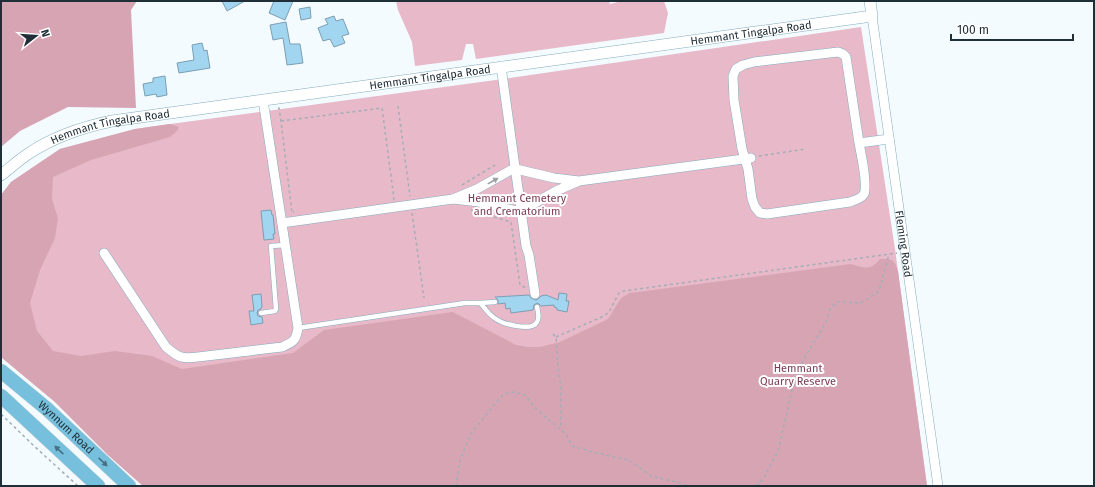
<svg xmlns="http://www.w3.org/2000/svg" width="1095" height="487" font-family="'Fira Sans',sans-serif">
  <rect width="100%" height="100%" fill="#f3fbff"/>
  <path fill="#e8b9c8" d="M396,1H609L610,4L622,1H664L668,13L664,33L476,59L473,44H466L462,60L415,66L412,42L398,10Z
    M861,27L895,249L927,486H143L108,455L55,402L1,357V195L11,182L60,149L135,129L170,124L503,79Z"/>
  <path fill="#d7a4b4" d="M1,1H137L131,10L136,108L68,107L20,131L1,147Z
    M170,124L179,127L177,131L170,137L91,160L53,177L52,199L58,218L55,238L40,270L30,303L37,331L53,351L81,356L115,351L152,356L182,369L293,353L324,330L453,312L516,345L528,347H540L560,342L608,319L621,298L630,293L851,264C864,268 870,271 880,259C893,259 894,259 898,271L927,486H143L108,455L55,402L1,357V195L11,182L60,149L135,129Z"/>
  <path fill="#a2d5f0" stroke="#7b9fb2" d="M222,1H245L227,11Z
    M274,1H293L285,20L269,13Z
    M310,7L311,18L301,20L299,9Z
    M334,16L336,21L343,19L349,34L342,36L345,43L334,47L330,39L323,41L318,28L328,24L325,19Z
    M286,22L290,44H300L303,63L287,65L283,38L273,40L270,25Z
    M202,43L204,51L207,50L210,68L179,73L177,63L194,60L192,45Z
    M165,76L167,95L157,97L156,94L145,96L143,84L153,82V78Z
    M271,210L272,215H273L275,234H273L274,239L264,240L261,211Z
    M559,293L567,294L566,301H569L567,312L557,310V308L554,307V305L541,306L539,304L537,303L534,305L533,310L511,313L510,308L506,309L505,303L498,304V300L495,297L529,295L531,298L536,300L538,299L541,296L546,295L558,300Z
    M261,294L262,307L261,308V309L258,310L257,313L258,316L262,317L263,323L251,325L249,311H254L252,295Z"/>
  <g fill="none" stroke-linecap="round" stroke-linejoin="round">
    <defs>
      <path id="service" d="M495,302L480,303C485,308 490,316 496,319C503,324 532,332 537,322C540,318 538,312 537,307
        M261,313L275,311L276,309L271,246L286,245
        M298,328L465,303H480"/>
      <g id="minor">
        <path id="s1" d="M872,16L938,486"/>
        <path d="M501,66L526,246L529,255L535,294"/>
        <path d="M859,143C861,153 868,186 864,194C861,199 855,200 850,202L767,214L760,213L755,207L752,199L748,169L742,149L734,100L733,76L736,69L743,65L754,62L838,52L843,54L846,57L859,143L889,139"/>
        <path d="M579,181L556,191L521,211H517L479,202L453,199L477,189L511,170L516,169L554,178L579,181L751,158"/>
        <path d="M282,223L453,199"/>
        <path d="M104,253L166,347C179,358 182,359 198,357L282,347C293,342 296,341 298,328L263,100"/>
      </g>
      <g id="tertiary">
        <path id="s2" d="M1,175C10,168 19,160 28,154C53,137 83,127 112,121L872,16L870,1"/>
      </g>
      <g id="primary">
        <path id="s3" d="M1,371L47,409L129,486"/>
        <path d="M1,396L98,486"/>
      </g>
    </defs>
    <use href="#service" stroke="#86abbe" stroke-width="5.5"/>
    <use href="#minor" stroke="#86abbe" stroke-width="10"/>
    <use href="#tertiary" stroke="#86abbe" stroke-width="12"/>
    <use href="#primary" stroke="#d2d5d7" stroke-width="15"/>
    <path stroke="#a4aeb4" stroke-width="1.5" stroke-dasharray="3 3" stroke-linecap="butt" d="M398,106L410,196
      M278,108H279L281,121L292,213L294,212
      M281,121L382,108L394,199H393
      M759,156L806,149
      M462,185L495,165
      M471,210L511,222L520,285L526,288
      M412,213L424,298
      M553,334L556,337L558,366L561,387V429
      M556,337L604,316L609,312L619,293L624,291L897,253
      M1,414L34,446L78,486
      M456,486L460,460L471,434L493,406L504,394L513,392L525,395L538,411L566,434L572,446L592,452L629,460L651,476L684,484L686,486
      M756,486L763,479L778,451L792,390L804,359L826,322L830,309L837,302L861,303L879,291L889,254"/>
    <use href="#service" stroke="#fff" stroke-width="4.5"/>
    <use href="#minor" stroke="#fff" stroke-width="9"/>
    <use href="#tertiary" stroke="#fff" stroke-width="11"/>
    <use href="#primary" stroke="#76c0dd" stroke-width="14"/>
  </g>
  <defs><path id="oneway-solid" d="M-6-.8H1V-3.2L6.5 0L1 3.2V.8H-6Z"/></defs>
  <use fill="#9ba1a5" href="#oneway-solid" transform="translate(493 181) rotate(-29)"/>
  <g fill="#477082">
    <use href="#oneway-solid" transform="translate(59 450) rotate(-137)"/>
    <use href="#oneway-solid" transform="translate(103 462) rotate(43)"/>
  </g>
  <g text-anchor="middle" dominant-baseline="central" stroke-width="4" stroke-linejoin="round" paint-order="stroke">
    <g font-size="11" fill="#202f37" stroke="#fff">
      <text stroke="none"><textPath href="#s2" startOffset="770">Hemmant Tingalpa Road</textPath></text>
      <text stroke="none"><textPath href="#s2" startOffset="446">Hemmant Tingalpa Road</textPath></text>
      <text stroke="none"><textPath href="#s2" startOffset="122">Hemmant Tingalpa Road</textPath></text>
      <text stroke="none"><textPath href="#s1" startOffset="230">Fleming Road</textPath></text>
      <text stroke="none"><textPath href="#s3" startOffset="86">Wynnum Road</textPath></text>
    </g>
    <g font-size="11" fill="#7d3c54" stroke="#fff">
      <text x="517" y="198">Hemmant Cemetery<tspan x="517" dy="13">and Crematorium</tspan></text>
      <text x="798" y="368">Hemmant<tspan x="798" dy="13">Quarry Reserve</tspan></text>
    </g>
  </g>
  <rect width="1095" height="487" fill="none" stroke="#202f37" stroke-width="4"/>
  <g transform="translate(36 36) rotate(73)" stroke="#ffffff" stroke-width="3" paint-order="stroke">
  <path d="M0-3L7 15L0 10L-7 15Z" fill="#202f37"/>
  <text y="-6" font-size="11" font-weight="bold" text-anchor="middle" fill="#202f37">N</text>
  </g>
  <path d="M951 34v6h122v-6" fill="none" stroke="#202f37" stroke-width="2"/>
  <text x="957" y="34" font-size="12" fill="#202f37" stroke="#ffffff" stroke-width="3" paint-order="stroke">100 m</text>
</svg>
